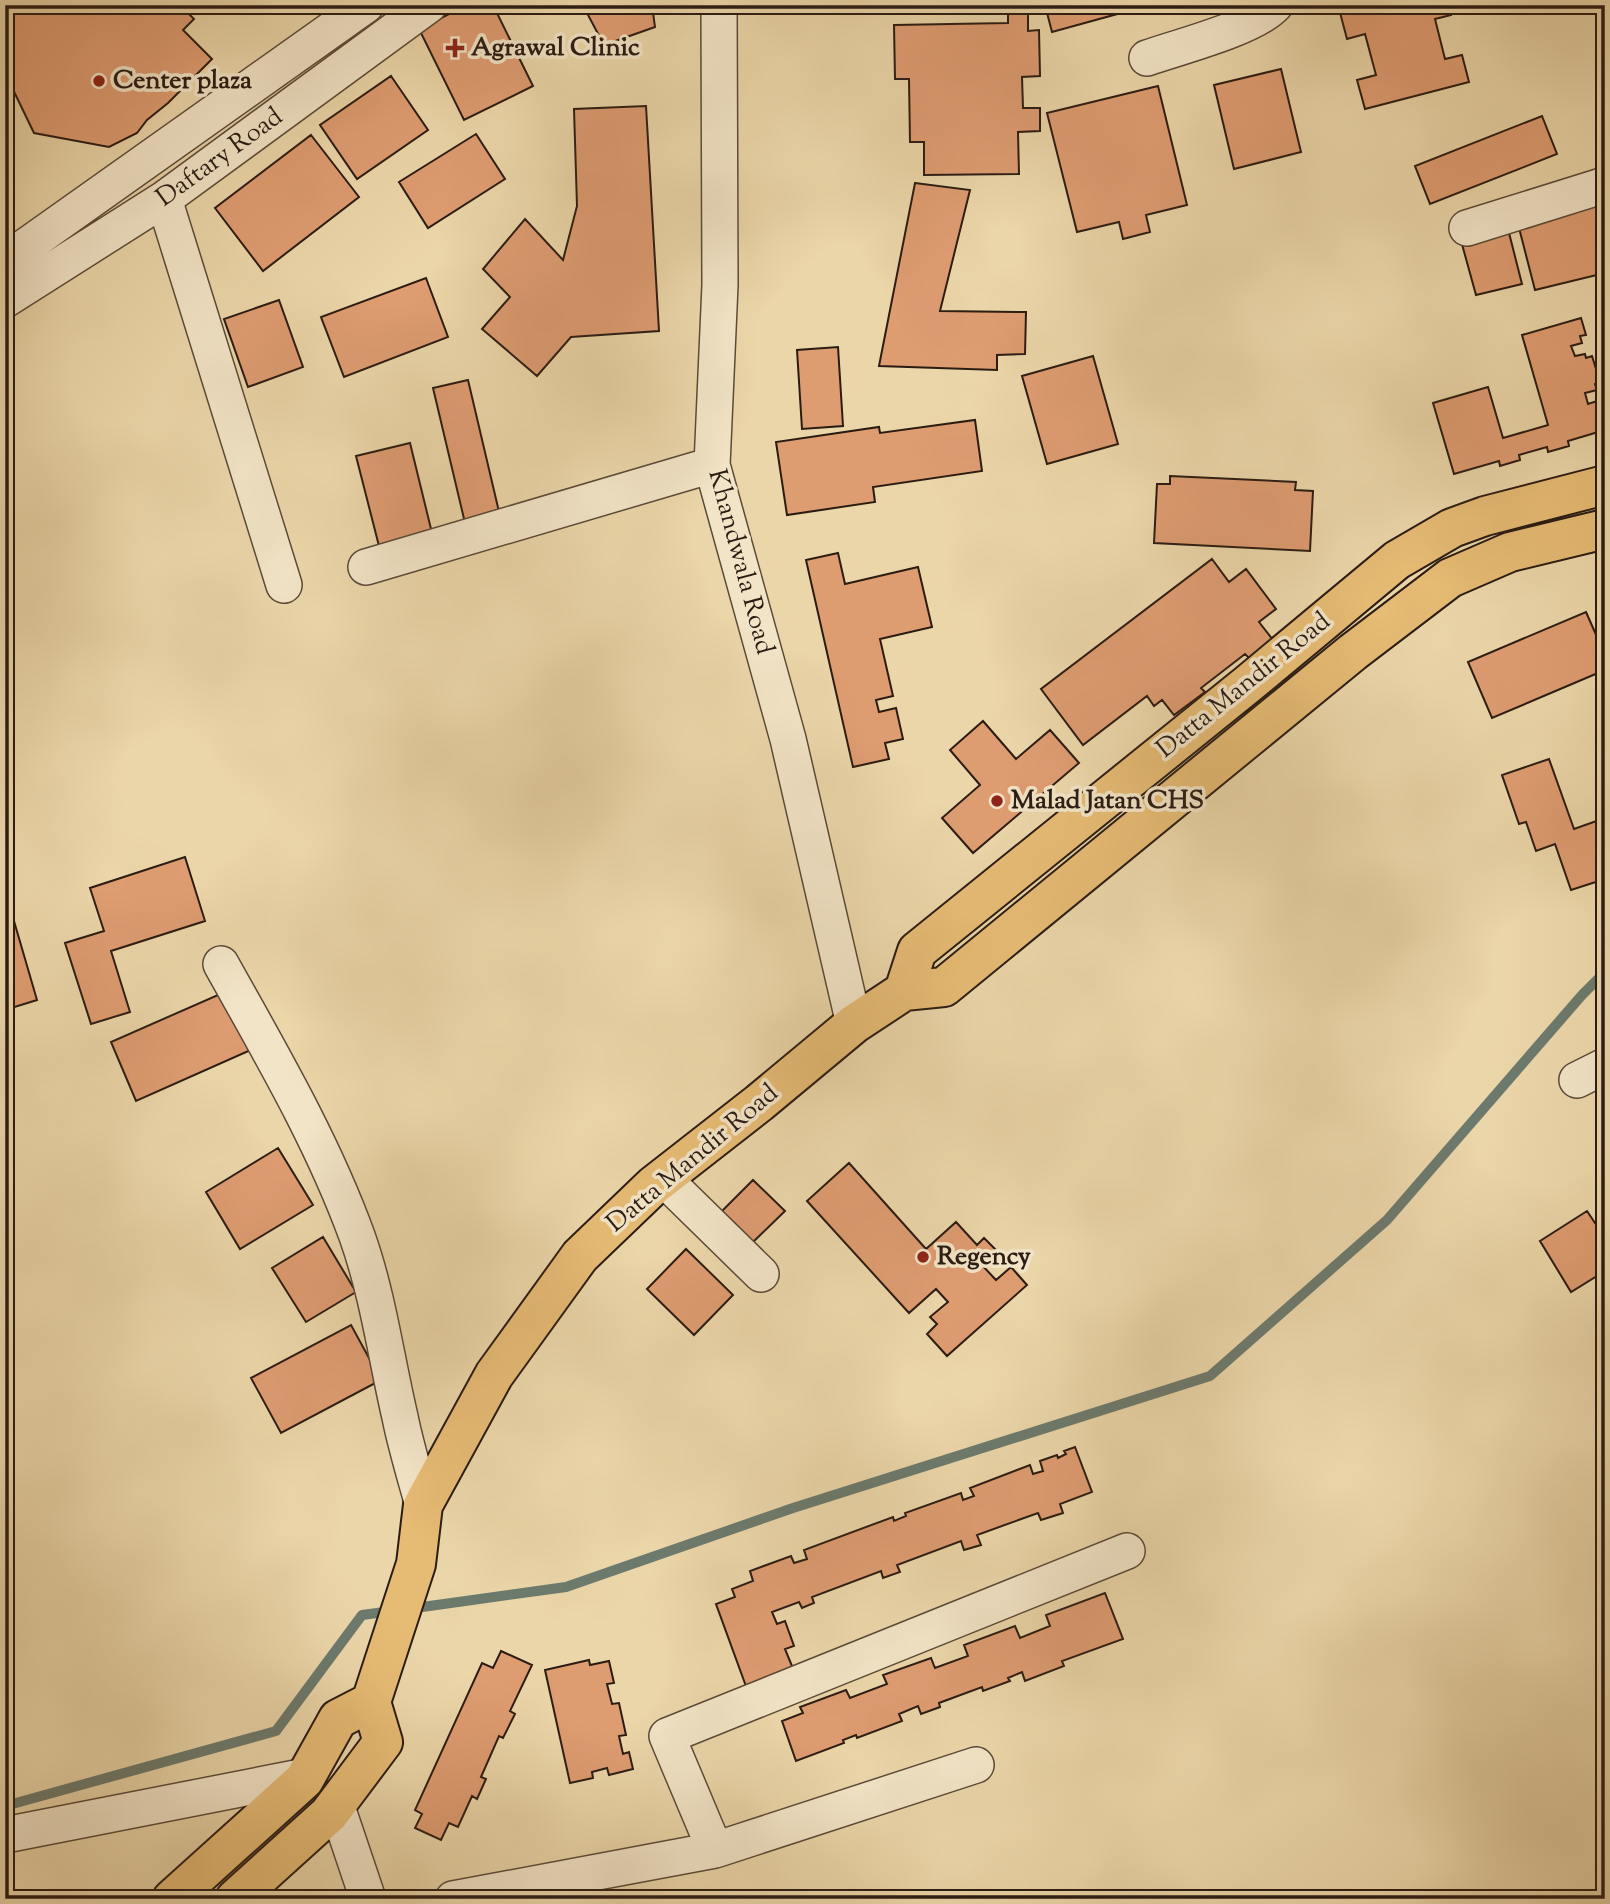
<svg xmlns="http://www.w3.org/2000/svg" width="1610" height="1904" font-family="'Sorts Mill Goudy',serif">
  <rect width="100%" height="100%" fill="#ebd6a9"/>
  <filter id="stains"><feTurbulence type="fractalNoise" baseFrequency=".00286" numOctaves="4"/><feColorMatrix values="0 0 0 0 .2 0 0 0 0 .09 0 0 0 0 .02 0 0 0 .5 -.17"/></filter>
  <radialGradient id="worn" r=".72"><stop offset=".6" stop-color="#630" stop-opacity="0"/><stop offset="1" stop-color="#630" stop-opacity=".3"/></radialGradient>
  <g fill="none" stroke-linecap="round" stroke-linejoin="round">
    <path stroke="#6c7a6d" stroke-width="10" d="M408,1609L566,1587L793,1508L1210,1376L1387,1220L1582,995L1605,972
      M5,1806L276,1731L362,1615L392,1611"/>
  </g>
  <path fill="#de9c71" stroke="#2b1c13" stroke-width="2" d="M5,5H91L95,13L102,5H180L194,19L183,30L212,59L168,103L147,120L137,133L109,147L34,133L5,73Z
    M467,5H493L533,86L464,120L419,29Z
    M607,5H652L655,27L604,45L588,15Z
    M1008,5H1028V31L1039,30L1040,76L1022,77L1023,108H1040V131L1018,132L1019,174L924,175V142H910L909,79H895L894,25L1008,23Z
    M1045,5H1119L1121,13L1052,32Z
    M1338,5H1449L1451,15L1435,19L1445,59L1462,55L1469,82L1365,109L1357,80L1376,75L1365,34L1347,39Z
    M1281,69L1301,152L1234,169L1214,85Z
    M391,76L428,130L357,179L320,125Z
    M1158,86L1187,205L1146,215L1150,232L1123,239L1119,222L1077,232L1047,113Z
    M646,106L659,331L571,337L537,376L482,329L510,297L483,269L525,219L563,260L577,206L574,109Z
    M1542,116L1557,154L1430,204L1415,166Z
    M476,134L505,179L428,228L399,182Z
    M311,135L359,197L263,271L215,208Z
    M915,183L970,190L940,311L1026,312L1025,354L997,355V370L879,366Z
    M1605,202V273L1535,290L1518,224Z
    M1507,225L1522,284L1476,295L1460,237Z
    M426,278L448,337L344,377L321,317Z
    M279,300L303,367L248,387L224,319Z
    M1581,318L1586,335L1580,336L1582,343L1571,346L1575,356L1585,354L1586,358L1592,356L1600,382L1595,384L1597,390L1585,393L1588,404L1600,400L1602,407L1605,406V430L1568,441L1569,446L1548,452L1547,447L1519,455L1520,460L1500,466L1499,461L1454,474L1433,403L1488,387L1503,438L1548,425L1522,335Z
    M838,347L843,426L802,429L797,350Z
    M1093,356L1118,444L1047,464L1022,376Z
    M468,380L500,516L465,523L433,388Z
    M975,420L982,471L873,487L875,502L787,515L776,442L879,427L880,433Z
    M410,443L432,533L379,546L356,456Z
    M1170,476L1296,482L1295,490L1313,491L1310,551L1154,543L1157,484H1170Z
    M838,553L845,584L918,567L932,627L880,639L893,696L876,700L879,712L896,708L903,739L885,743L889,759L853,767L806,560Z
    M1212,559L1229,582L1246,569L1276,609L1259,622L1273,640L1249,658L1245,654L1201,688L1205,692L1174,715L1162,700L1154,706L1147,696L1083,745L1041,689Z
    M1586,612L1605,655V670L1492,718L1468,662Z
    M983,721L1016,759L1050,730L1079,763L973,853L942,818L980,785L950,750Z
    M1549,759L1574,829L1605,818V879L1571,890L1555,844L1536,851L1526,822L1519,824L1502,775Z
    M185,857L205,921L111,951L130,1012L91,1024L65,943L104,931L90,888Z
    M14,921L37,1000L5,1010V924Z
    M227,991L253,1049L136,1101L111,1042Z
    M278,1148L313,1205L240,1249L206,1192Z
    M849,1163L926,1249L956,1222L977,1245L984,1238L996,1250L981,1264L996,1280L1011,1267L1027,1285L947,1356L927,1334L937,1324L930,1317L948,1302L936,1289L909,1313L807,1201Z
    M753,1180L785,1211L751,1244L720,1213Z
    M1587,1211L1605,1238V1271L1571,1292L1540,1241Z
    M323,1237L356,1292L306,1322L272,1268Z
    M686,1249L733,1295L694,1335L647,1289Z
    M351,1325L381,1380L281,1433L251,1378Z
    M1075,1447L1092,1492L1060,1504L1063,1513L1041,1520L1038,1513L977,1535L981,1545L964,1550L961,1541L897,1565L900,1572L883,1578L881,1571L812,1597L814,1603L802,1608L799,1602L772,1612L777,1624L785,1621L794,1646L785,1649L794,1671L747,1689L716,1604L735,1597L732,1589L753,1581L750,1571L791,1556L794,1563L807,1559L804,1550L893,1517L894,1521L906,1516L905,1513L961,1493L963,1500L974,1496L970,1488L1030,1465L1033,1474L1043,1471L1040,1461L1057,1455L1058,1458L1066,1454L1064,1451Z
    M1105,1593L1123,1639L1062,1661L1064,1666L1025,1681L1022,1672L1008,1678L1010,1681L983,1691L982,1687L939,1703L940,1707L921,1714L918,1706L899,1714L902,1721L857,1738L856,1735L843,1740L844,1743L796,1761L782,1721L803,1713L800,1707L846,1690L850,1698L887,1684L883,1675L931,1658L935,1668L968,1656L964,1645L1015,1626L1020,1638L1050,1626L1046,1615Z
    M501,1651L532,1665L510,1711L515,1714L503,1738L499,1736L481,1777L486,1779L477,1799L472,1796L458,1827L449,1823L441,1840L415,1828L422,1814L415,1810L482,1663L493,1668Z
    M589,1660L590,1665L609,1661L614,1683L607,1684L612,1704L619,1703L626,1735L619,1736L623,1754L629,1752L633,1769L609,1775L607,1768L592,1772L593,1778L570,1783L545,1670Z"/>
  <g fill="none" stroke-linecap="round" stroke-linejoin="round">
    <defs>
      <path id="minor" d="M719,5L720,285L712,465L788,739L854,1024
        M1147,58C1178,47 1254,28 1275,5
        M164,199L284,585
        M1467,228L1605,185
        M5,261L366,5
        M5,300L164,199L429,5
        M366,567L712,465
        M221,964C270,1052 322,1140 357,1236C378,1295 386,1357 400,1417C406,1447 415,1476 423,1505
        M1577,1080L1605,1066
        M663,1178L761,1274
        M336,1804L368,1899
        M5,1835L306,1776
        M715,1850L667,1736L1127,1551
        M453,1899L715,1850L976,1765"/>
      <path id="major" d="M904,991L917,951L1248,684L1397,560L1452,528L1485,516L1605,485
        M172,1899L304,1780L338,1719L371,1702
        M235,1899L329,1814L383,1742L371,1702L416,1564L423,1505L494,1375L580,1256L654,1185L759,1103L854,1024L904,991L944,987L1353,652L1450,578L1510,552L1605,529"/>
    </defs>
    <use href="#minor" stroke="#5b4a38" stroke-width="38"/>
    <use href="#major" stroke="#2b1c13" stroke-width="42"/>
    <use href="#minor" stroke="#f2e4c7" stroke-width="35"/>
    <use href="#major" stroke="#e6bb74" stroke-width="38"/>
  </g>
  <g fill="#8f2418" stroke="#f2e4c7" stroke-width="2.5">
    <path d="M451.5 37.5h7v7h7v7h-7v7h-7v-7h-7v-7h7z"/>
    <circle cx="99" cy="81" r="7"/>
    <circle cx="997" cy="801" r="7"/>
    <circle cx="923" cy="1257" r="7"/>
  </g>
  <g text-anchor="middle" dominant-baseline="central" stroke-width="7" stroke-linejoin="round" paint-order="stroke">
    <g font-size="26" font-weight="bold" fill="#2b1c13" stroke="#f2e4c7" text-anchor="start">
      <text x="471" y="48">Agrawal Clinic</text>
      <text x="113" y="81">Center plaza</text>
      <text x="1011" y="801">Malad Jatan CHS</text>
      <text x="937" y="1257">Regency</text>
    </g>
    <g font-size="26" fill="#2b1c13" stroke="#f2e4c7">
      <text transform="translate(220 158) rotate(-36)">Daftary Road</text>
      <text transform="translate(740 562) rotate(75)">Khandwala Road</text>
      <text transform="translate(1244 686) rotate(-39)">Datta Mandir Road</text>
      <text transform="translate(693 1159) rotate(-40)">Datta Mandir Road</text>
    </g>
  </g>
  <rect width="1610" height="1904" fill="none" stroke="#ebd6a9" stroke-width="28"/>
  <rect x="7" y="7" width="1596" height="1890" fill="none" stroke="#2b1c13" stroke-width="3.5"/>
  <rect x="14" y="14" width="1582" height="1876" fill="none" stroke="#2b1c13" stroke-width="2"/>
  <rect width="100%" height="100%" filter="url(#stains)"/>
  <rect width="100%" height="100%" fill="url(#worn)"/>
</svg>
